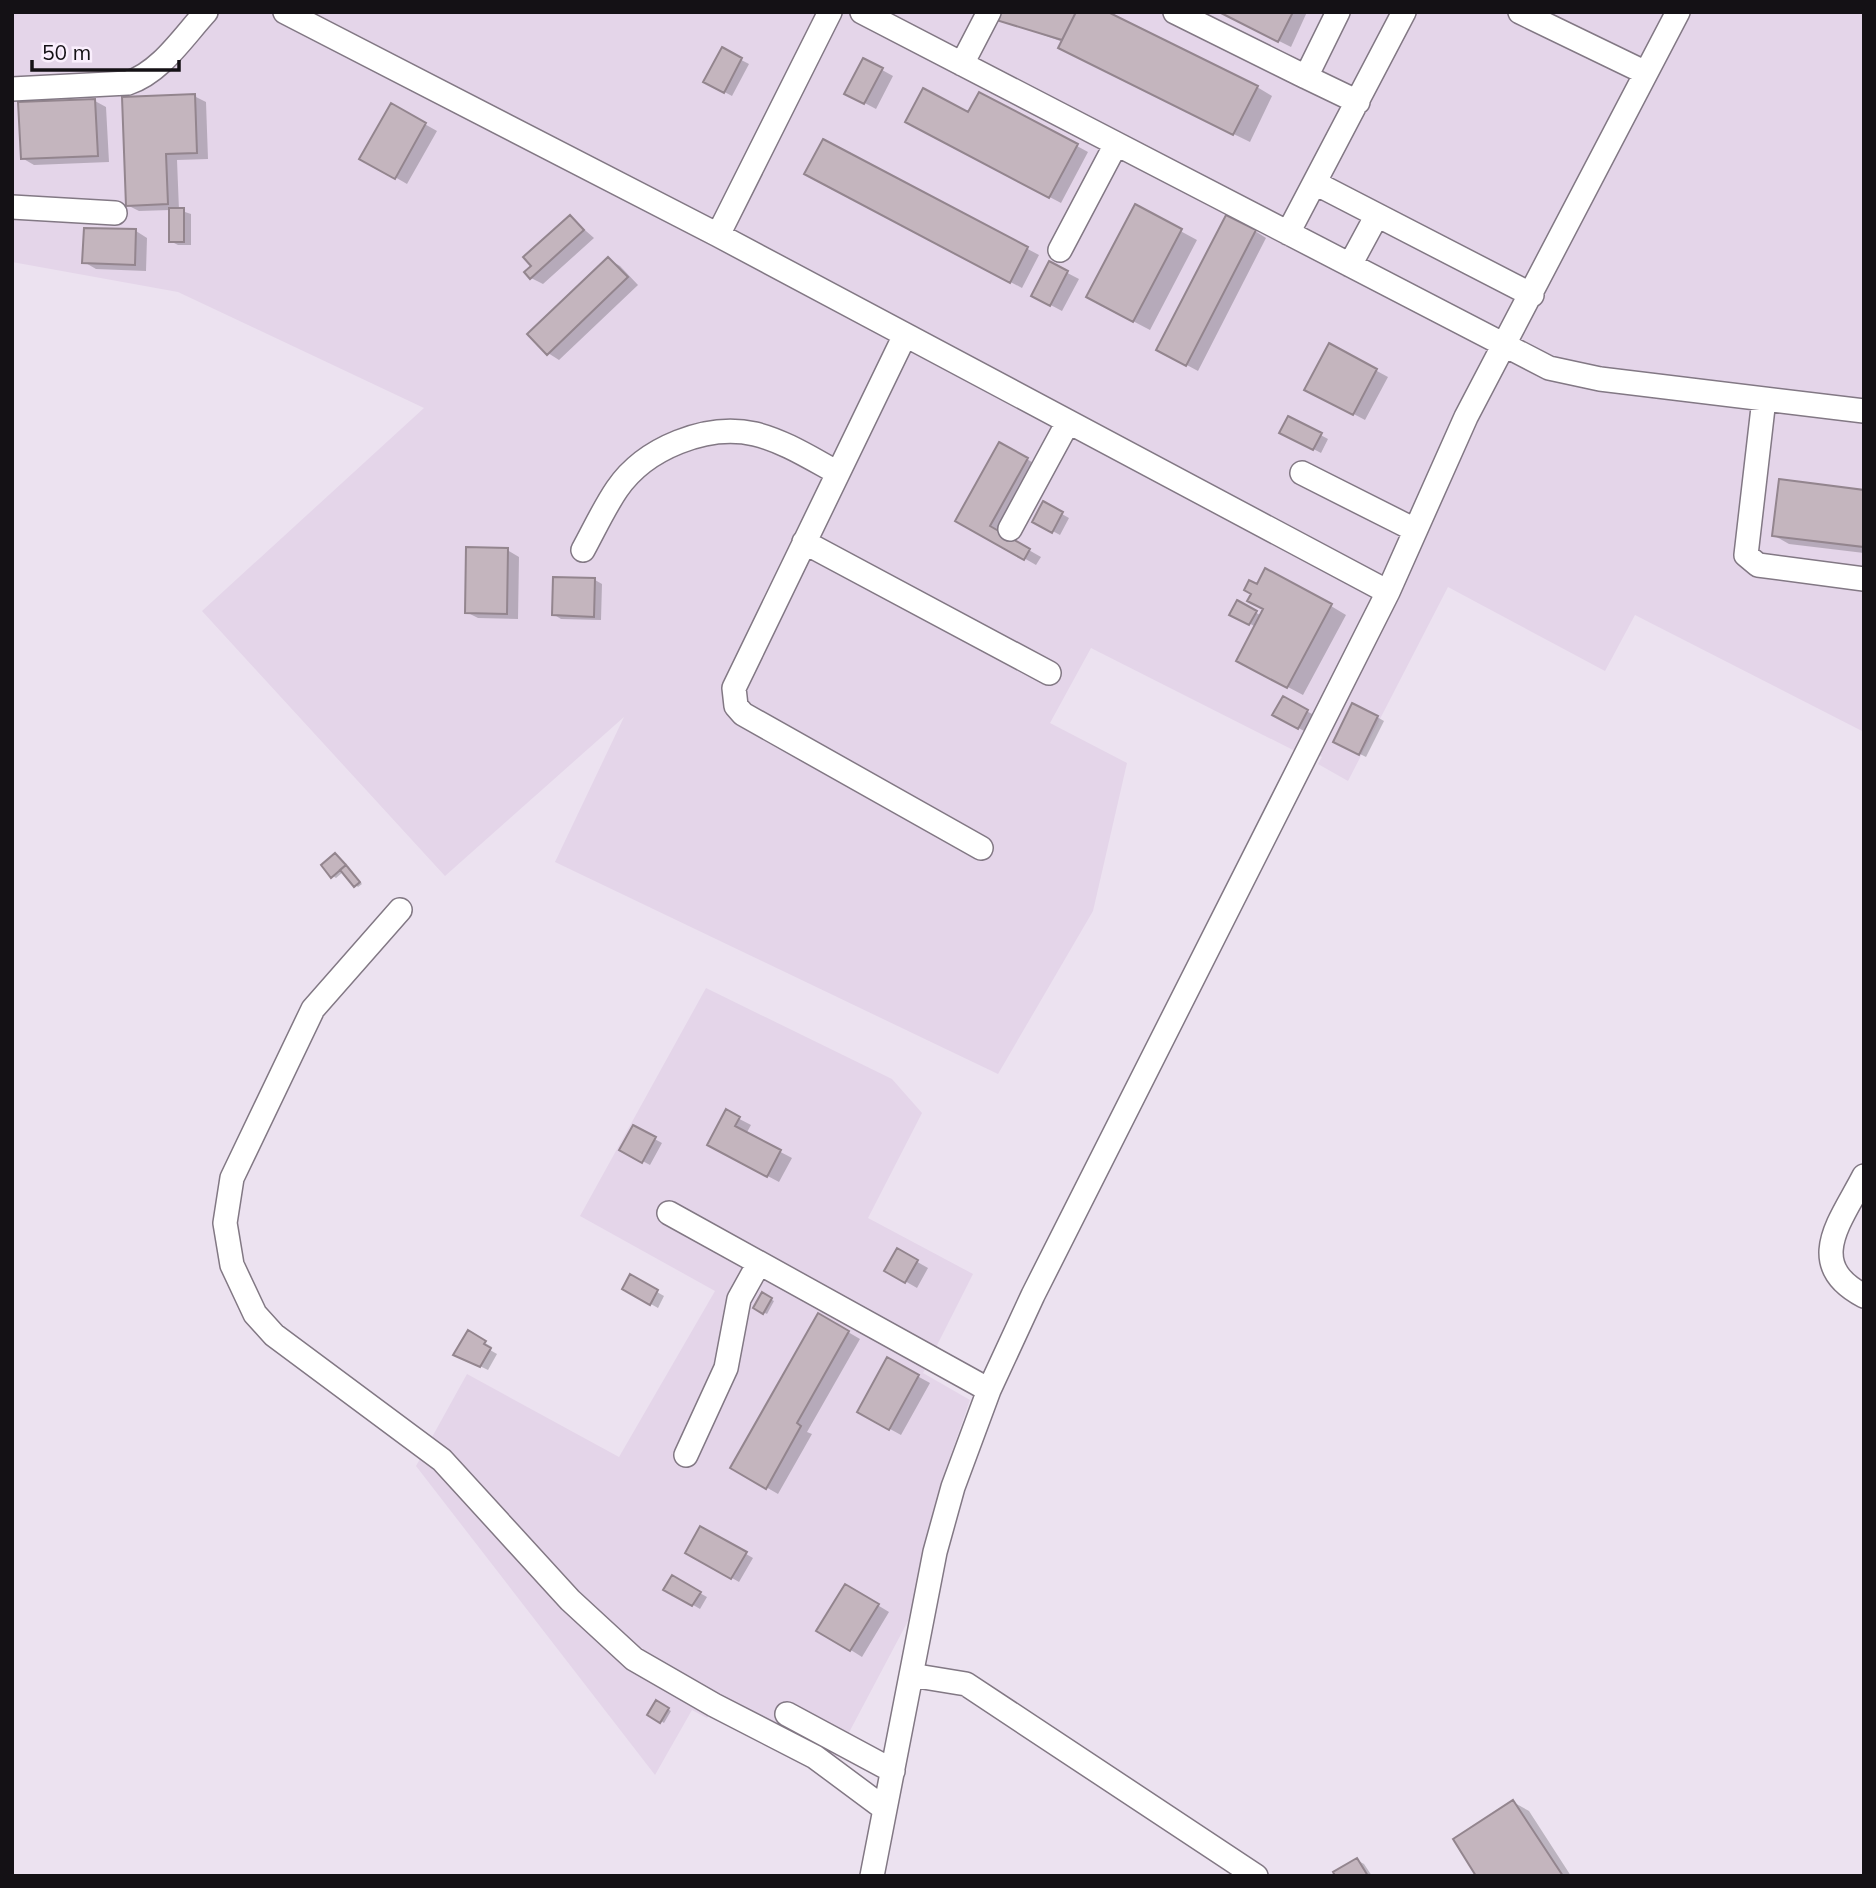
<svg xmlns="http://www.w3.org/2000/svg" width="1876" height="1888" font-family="Mulish,sans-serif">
  <rect width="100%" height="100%" fill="#ece2f0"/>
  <path fill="#e4d5e9" d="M12,12H1864V732L1635,615L1605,671L1448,587L1348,781L1318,764L1322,757L1308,750L1297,752L1091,648L1050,723L1127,763L1093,911L998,1074L555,862L624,717L445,876L202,611L424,408L178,292L12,262Z
    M706,988L892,1079L922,1113L868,1218L973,1274L923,1373L970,1400L947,1466L908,1621L836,1757L720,1695L707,1718L692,1710L655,1775L416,1466L467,1374L619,1457L715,1291L580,1216Z"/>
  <path fill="#0003" d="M1221,12H1307L1291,47Z
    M999,19L1257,87L1272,96L1250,142L1076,57L1063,42Z
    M722,50L749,64L732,96L706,82Z
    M864,60L893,76L876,109L846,93Z
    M194,96L206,102L208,159L177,160L179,210L191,214V245H178L170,241V210L139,211L127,205Z
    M95,101L106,107L109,162L34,165L22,158Z
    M391,105L437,131L407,184L362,158Z
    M969,115L1077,146L1088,152L1061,203L919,128Z
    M824,141L1039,255L1022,288L818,180Z
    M1136,207L1197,240L1150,330L1104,306Z
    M570,217L594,238L543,284L531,278Z
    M136,231L147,238L146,271L96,269L84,262Z
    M1255,231L1266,238L1198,371L1170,356Z
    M608,259L620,266L638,285L559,360L548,353Z
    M1050,264L1079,279L1062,311L1045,302Z
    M1329,345L1388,377L1365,420L1318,395Z
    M1289,418L1328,439L1321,453L1281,432Z
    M1000,444L1039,466L1001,534L1041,557L1036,565L957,520Z
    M1864,492V553L1789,544L1773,535Z
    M1044,504L1069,518L1060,535L1034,521Z
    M507,550L519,557L518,619L478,618L466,612Z
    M595,580L602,584L601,620L561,619L553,614Z
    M1257,586L1331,606L1346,615L1303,695L1254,669L1256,627L1232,614L1238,603L1262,616L1265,609Z
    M1283,699L1314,715L1306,732L1275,715Z
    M1377,717L1384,721L1366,757L1342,745Z
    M338,857L362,884L358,887L343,872L336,878L333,876Z
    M726,1112L751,1125L746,1134L792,1158L779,1182L721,1151Z
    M634,1128L662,1143L650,1165L622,1150Z
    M898,1251L928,1268L917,1288L886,1270Z
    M631,1277L664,1296L658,1308L624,1289Z
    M763,1295L774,1301L767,1314L755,1308Z
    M819,1315L860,1339L807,1432L812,1434L778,1494L733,1468Z
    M468,1333L492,1347L490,1350L497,1354L488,1370L455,1354Z
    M888,1360L930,1383L901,1435L859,1412Z
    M701,1528L753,1558L739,1582L687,1552Z
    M673,1578L707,1597L700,1609L666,1589Z
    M846,1586L889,1612L862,1657L819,1630Z
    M657,1703L671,1711L664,1723L650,1714Z
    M1513,1802L1529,1811L1571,1876H1478Z
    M1357,1860L1364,1864L1372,1876H1337Z"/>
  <path fill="#c4b5be" stroke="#93858e" stroke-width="2" d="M1000,12H1076L1062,40L996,20Z
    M1076,12H1108L1258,86L1233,135L1058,48Z
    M1219,12H1293L1278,42Z
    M722,47L742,58L724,93L703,82Z
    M863,58L883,68L864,104L844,94Z
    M923,88L968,112L979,92L1078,144L1049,198L905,122Z
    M195,94L197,153L166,154L168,204L126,206L122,97Z
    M95,99L98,156L21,159L18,102Z
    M391,103L426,123L395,179L359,159Z
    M823,139L1028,247L1010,283L804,174Z
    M1135,204L1182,229L1133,322L1086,297Z
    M169,208H184V242H169Z
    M570,215L584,230L530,279L524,272L531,266L523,257Z
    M1226,215L1256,230L1186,366L1156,350Z
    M84,228L136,229L135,265L82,263Z
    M608,257L628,277L547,355L527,334Z
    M1049,261L1068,271L1050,306L1031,296Z
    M1329,343L1377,369L1353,415L1304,390Z
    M1288,416L1322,433L1313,450L1279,433Z
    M999,442L1028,458L990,526L1030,549L1024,560L955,521Z
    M1779,479L1864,490V547L1772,536Z
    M1043,501L1063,512L1052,533L1032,522Z
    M466,547L508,548L507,614L465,613Z
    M1265,568L1332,604L1287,688L1236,661L1263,609L1247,601L1251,594L1244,590L1249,580L1257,584Z
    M553,577L595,578L594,617L552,615Z
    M1237,600L1257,611L1249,625L1229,615Z
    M1283,696L1308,710L1298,729L1272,715Z
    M1352,703L1378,716L1359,755L1333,742Z
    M335,853L346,865L331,878L321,865Z
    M346,865L360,882L354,887L340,870Z
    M726,1109L740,1117L735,1126L781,1150L767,1177L707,1145Z
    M633,1125L656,1137L642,1163L619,1150Z
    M897,1248L918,1260L905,1283L884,1271Z
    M630,1274L658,1290L650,1305L622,1289Z
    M762,1292L772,1298L763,1314L753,1308Z
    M818,1313L849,1331L797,1423L801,1426L766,1489L730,1468Z
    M468,1330L486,1341L484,1344L491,1348L480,1367L453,1355Z
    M887,1357L919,1375L889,1430L857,1412Z
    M700,1526L747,1552L731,1579L685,1553Z
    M672,1575L701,1592L692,1606L663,1590Z
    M845,1584L879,1604L850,1651L816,1631Z
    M656,1700L669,1708L660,1723L647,1715Z
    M1513,1800L1563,1876H1476L1453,1839Z
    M1357,1858L1368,1876H1335L1333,1872Z"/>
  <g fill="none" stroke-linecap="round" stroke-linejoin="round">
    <defs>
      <path id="minor" d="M285,12L718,235L1388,592
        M862,12L1549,368L1600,379L1864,411
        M1175,12L1306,77
        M1338,12L1306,77L1358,102
        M1520,12L1646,73
        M962,64L989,12
        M12,89L128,83C161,72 183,37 206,12
        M1315,183L1532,295
        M12,207L115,213
        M1288,233L1404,12
        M718,235L830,12
        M1060,250L1116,144
        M1350,265L1377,215
        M905,335L734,688L736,706L743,714L981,848
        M1764,399L1746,555L1758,565L1864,579
        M1302,473L1415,530
        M1010,529L1068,422
        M804,542L1049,673
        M583,550C594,530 604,508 617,489C645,448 707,423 755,434C784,441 812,459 838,473
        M400,910L313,1009L232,1178L225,1223L232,1265L255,1314L274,1335L442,1460L570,1600L634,1659L714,1705L815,1757L885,1809
        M1864,1176C1841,1221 1803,1264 1864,1296
        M669,1213L989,1390
        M686,1455L726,1368L739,1299L759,1263
        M911,1675L966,1684L1256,1876
        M787,1714L893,1771
        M872,1876L935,1552L953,1487L989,1390L1033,1295L1388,592L1466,417L1678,12"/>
    </defs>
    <use href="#minor" stroke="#827884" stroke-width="26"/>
    <use href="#minor" stroke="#fff" stroke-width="23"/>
  </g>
  <rect width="1876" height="1888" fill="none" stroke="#141115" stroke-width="28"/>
  <path d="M32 60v10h147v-10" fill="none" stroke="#141115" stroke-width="3.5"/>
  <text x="42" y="60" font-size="21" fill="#141115" stroke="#faeffd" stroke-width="5" paint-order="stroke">50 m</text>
</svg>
